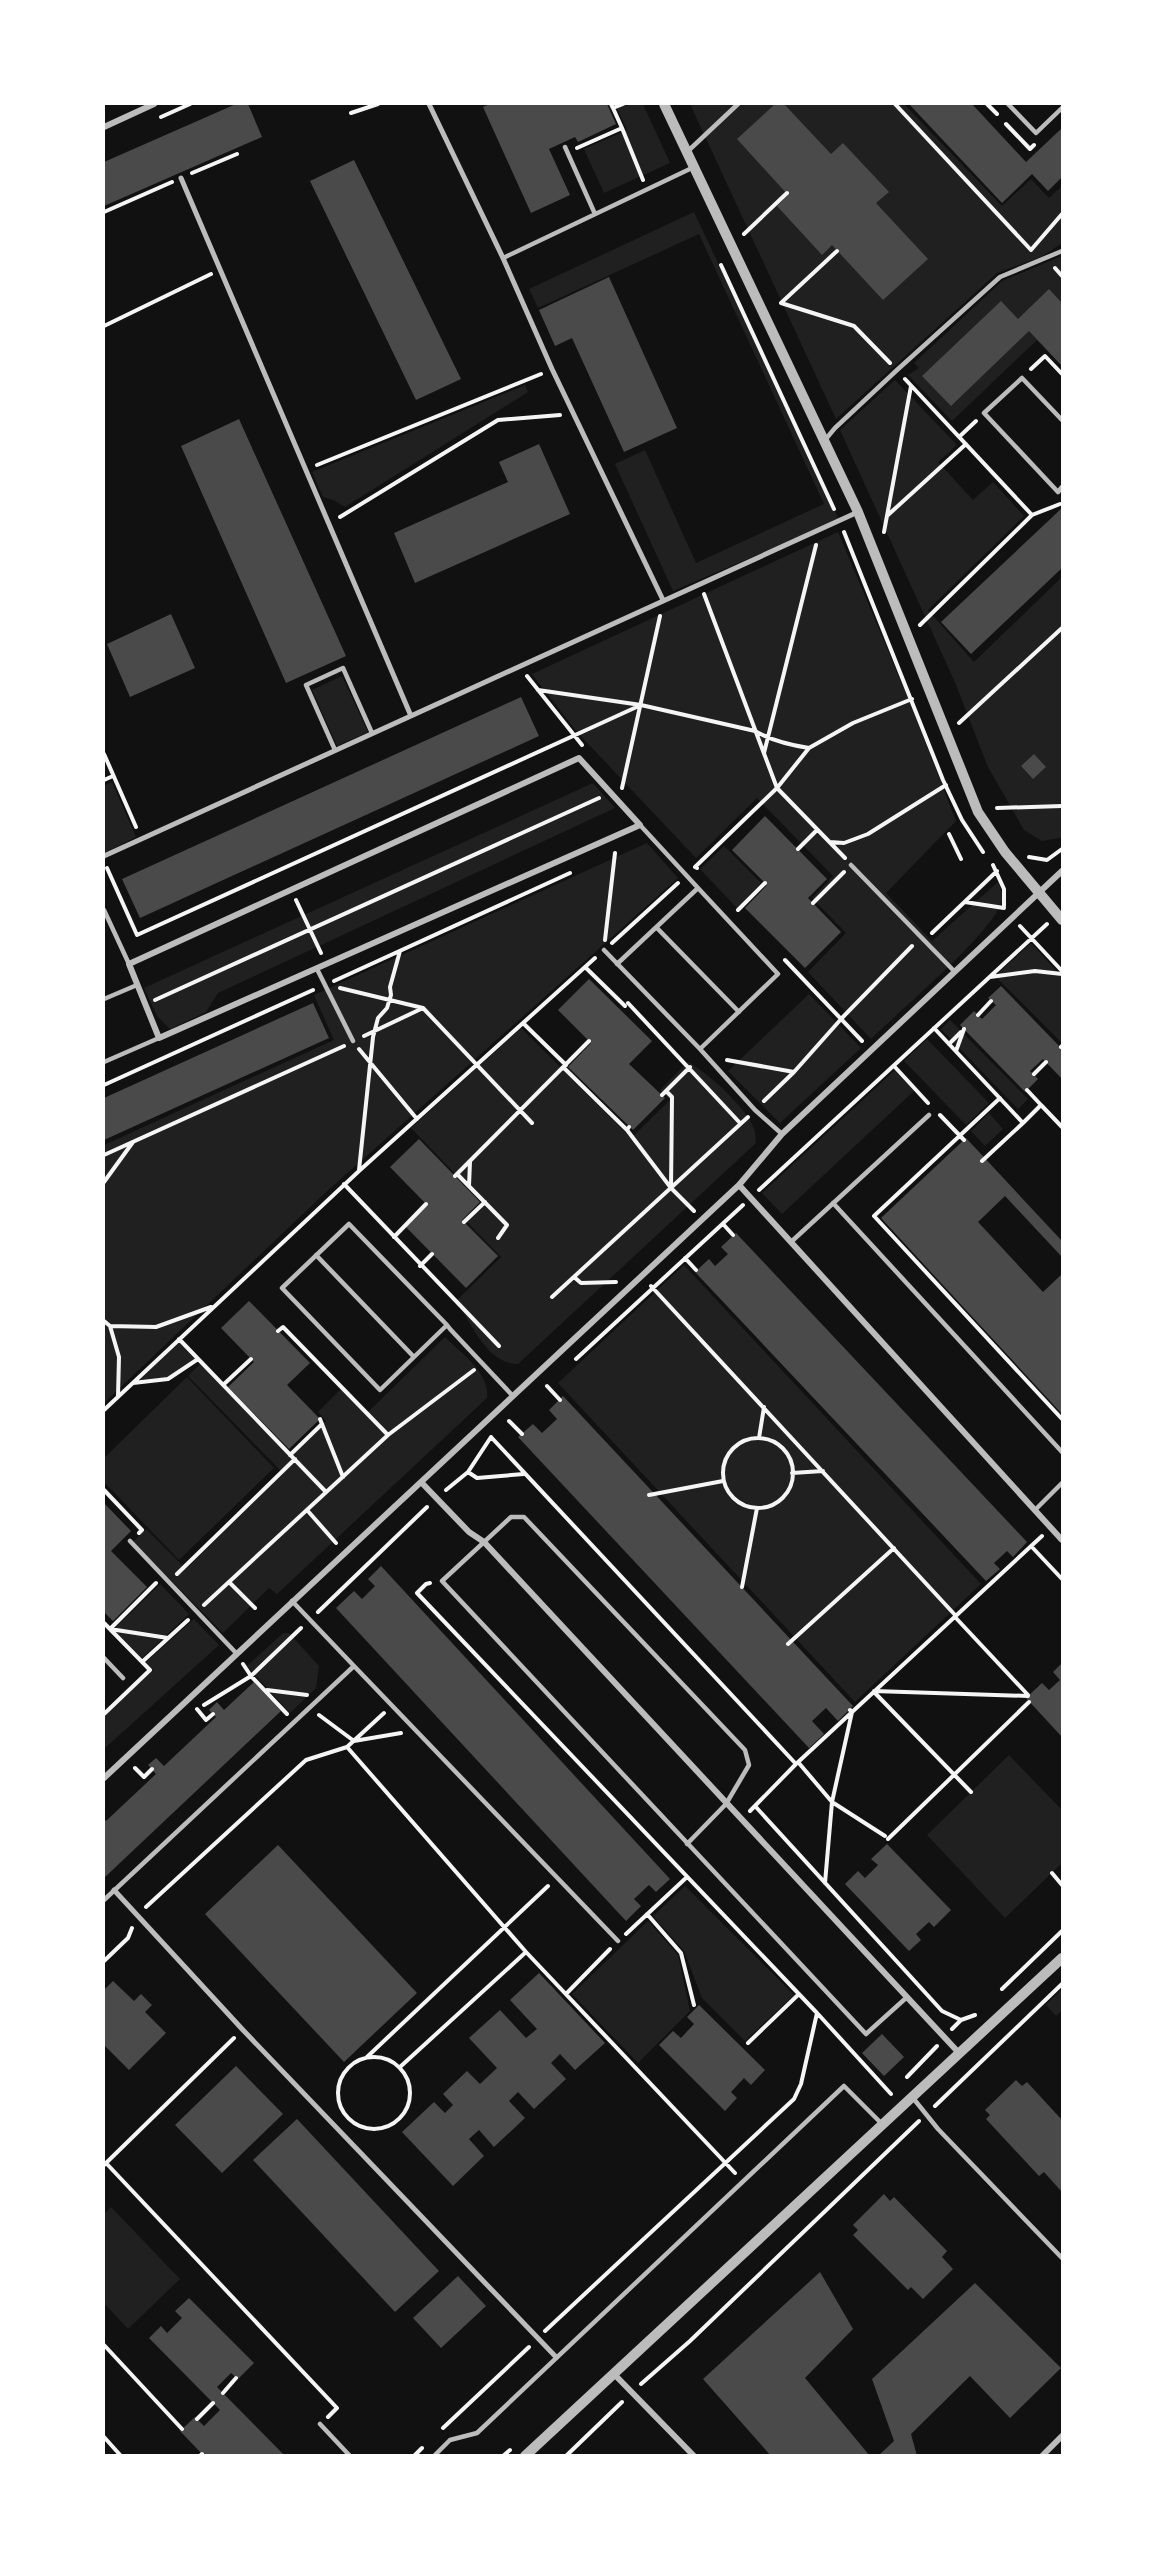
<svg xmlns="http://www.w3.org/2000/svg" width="1166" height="2559" font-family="'Space Grotesk',sans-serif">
  <rect width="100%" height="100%" fill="#111"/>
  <path fill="#202020" d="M615,104H643L670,163L604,193L584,149L627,130Z
    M690,104H904L1002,206L1031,179L1049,198L1062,186V243L1041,257L997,273L836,419Z
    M694,212L839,520L673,591L615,464L645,450L696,563L824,504L699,234L538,308L529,289Z
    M1062,256V366L1037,340L952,421L908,375L919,368L914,363L1002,281Z
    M895,380L957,445L938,462L973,500L993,482L1024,516L928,610L974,662L1062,577V836L1060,838L1042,841L1024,830L988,767L954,680L840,430Z
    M525,385L528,392L345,507L333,500L323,497L312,472Z
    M838,532L908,698L956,821L886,893L932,941L998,882C1000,887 1003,895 1002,900C999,927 895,1015 871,1039L808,972L846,933L812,898L833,876L757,798L696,858L576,731L532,674Z
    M342,676L368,732L337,746L312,690Z
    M112,782L136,837L104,853V786Z
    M593,783L615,808L218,993L206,1012L170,1029L157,1016L144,988Z
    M647,843L678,878L325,1193L104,1403V1145L334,1040L314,995Z
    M724,846L761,883L737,908L700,869Z
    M1031,943L1062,977V1043L995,976Z
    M809,994L861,1048L780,1123L728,1071Z
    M950,1020L1028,1099L1018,1109L941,1029Z
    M521,1028L631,1138L670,1100L660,1090L688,1062C707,1072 747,1108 754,1129C756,1133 755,1138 756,1143L518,1364C487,1364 472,1324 456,1301L501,1257L467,1222L485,1205L411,1128Z
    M927,1039L989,1103L966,1125L904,1061Z
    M895,1070L914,1091L782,1214L762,1193Z
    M989,1113L1003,1129L985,1146L971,1131Z
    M684,1265L981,1584L855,1702L558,1383Z
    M445,1337C462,1354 490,1373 487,1398L277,1594L269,1588L223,1633L133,1542L146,1529L186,1569L283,1473L188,1376L200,1364L290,1457L326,1421L318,1412L341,1389L366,1414Z
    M179,1342L195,1359L168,1377L136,1381Z
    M187,1377L274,1468L179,1560L104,1482V1458Z
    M160,1584L189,1614L142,1658L113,1630Z
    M194,1619L219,1645L104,1749V1717L153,1670L146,1662Z
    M283,1633H289L319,1666L316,1688L290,1713L247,1666Z
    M1009,1755L1062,1810V1863L1005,1918L927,1835Z
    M685,1886L794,1995L745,2041L702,1998L684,1951L653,1916Z
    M648,1921L678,1955L690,2011L638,2063L572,1994Z
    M1062,1989V2010L1056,2016L1046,2005Z
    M111,2207L180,2279L128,2329L104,2303V2214Z"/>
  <path fill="#4a4a4a" d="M236,104H248L262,137L104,206V162Z
    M490,104H607L616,124L578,142L575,137L549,149L570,195L531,213L483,107Z
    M775,104H784L831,154L843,143L889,192L876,203L928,259L883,300L832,245L822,255L777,206L788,195L737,139Z
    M909,104H972L1026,162L1062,128V177L1048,191L1032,174L1002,203Z
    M354,160L461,379L416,400L310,181Z
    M609,277L677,428L624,452L572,338L555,346L539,310Z
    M1049,289L1062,303V366L1029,331L951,406L922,376L1001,301L1018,319Z
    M239,419L346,656L286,683L181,446Z
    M539,444L570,514L415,583L394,533L508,482L499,462Z
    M1062,508V568L971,654L941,622Z
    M171,614L195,668L130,697L107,644Z
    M521,697L539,736L140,918L122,879Z
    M1034,754L1046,767L1033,779L1021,766Z
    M765,816L827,879L808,898L841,932L805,968L745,908L767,885L732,850Z
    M589,979L652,1041L629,1064L665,1098L633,1130L568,1067L591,1043L558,1010Z
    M1001,986L1062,1049V1079L1043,1059L1030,1071L1038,1079L1025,1092L960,1025L974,1011L982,1019L996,1005L988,998Z
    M313,1003L329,1038L104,1140V1098Z
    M966,1138L1062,1241V1257L1005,1196L978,1222L1043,1292L1062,1274V1414L881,1218Z
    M419,1139L480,1202L462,1220L498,1256L466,1288L405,1226L427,1205L390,1167Z
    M736,1233L1027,1542L1013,1557L1007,1551L994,1563L1000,1569L986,1581L695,1272L709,1259L715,1266L728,1254L721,1247Z
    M249,1301L310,1363L287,1385L320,1419L289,1449L228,1387L254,1362L221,1328Z
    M563,1396L853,1706L838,1721L826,1708L812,1721L824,1734L809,1748L518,1437L533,1424L542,1433L557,1419L549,1410Z
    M104,1503L131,1531L111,1551L147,1587L113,1621L104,1612Z
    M381,1566L670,1879L656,1892L649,1885L634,1899L641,1906L626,1921L336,1608L354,1591L362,1599L375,1586L368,1579Z
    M1062,1663V1737L1026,1698L1042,1683L1049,1690L1060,1680L1053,1672Z
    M254,1682L281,1711L104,1878V1819L106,1821L156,1774L148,1765L156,1758L164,1766L216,1717L209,1710L217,1702L224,1710Z
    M887,1844L951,1910L934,1927L929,1922L916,1934L921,1940L909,1951L845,1884L858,1871L865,1878L878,1865L871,1859Z
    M278,1845L417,1993L344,2062L205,1914Z
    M539,1973L605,2043L575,2070L560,2054L551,2063L566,2079L534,2109L518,2092L509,2101L525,2118L494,2147L479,2130L469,2139L484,2156L453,2186L402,2132L434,2102L445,2113L453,2105L443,2094L467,2071L480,2084L497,2068L469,2038L500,2010L526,2038L537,2029L510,2000Z
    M113,1981L134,2001L141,1994L152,2005L145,2012L166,2033L129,2070L104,2045V1990Z
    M699,2005L765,2070L751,2085L744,2078L731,2092L737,2098L725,2111L659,2045L673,2031L681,2038L694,2024L687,2017Z
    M882,2034L904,2057L884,2076L862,2053Z
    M236,2066L283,2114L222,2173L175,2125Z
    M1016,2080L1022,2086L1027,2082L1062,2120V2192L1044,2172L1039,2176L986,2119L990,2115L985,2110Z
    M297,2119L439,2271L395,2312L253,2160Z
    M884,2194L890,2201L894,2197L947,2251L942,2257L953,2269L923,2299L911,2287L908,2290L853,2235L858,2230L853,2225Z
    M820,2272L853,2329L805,2378L870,2456H771L703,2379Z
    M458,2276L486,2306L441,2348L413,2318Z
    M975,2283L1061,2368L1010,2418L970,2376L911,2434L917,2456H878L894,2441L872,2379Z
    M189,2298L254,2363L238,2379L231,2373L217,2387L285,2456H204L180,2431L195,2417L204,2426L220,2410L149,2338L161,2326L167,2333L182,2318L175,2311Z"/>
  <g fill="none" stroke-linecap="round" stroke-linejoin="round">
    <path stroke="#f5f5f5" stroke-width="4" d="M611,104L613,108L623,104
      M895,104L1031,250
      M987,104L997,114
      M351,113L378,104
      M161,117L190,104
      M1006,124L1030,149L1034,145
      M622,128L643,180
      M577,148L622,128L613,108
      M192,173L237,154
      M104,212L172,182
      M744,234L787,193
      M1031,250L1062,214
      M721,265L834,509
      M1055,268L1062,276
      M781,303L854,326L890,363
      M781,303L837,251
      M104,326L211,274
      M1031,369L1045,356L1062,374
      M905,379L1032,515
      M959,437L976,421
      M317,465L541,374
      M888,515L966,444
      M340,517L498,420L560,415
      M844,532L943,780L962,820L983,852
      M884,532L911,386
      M704,594L777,788L845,858
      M920,625L1032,515L1060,504
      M527,676L582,745
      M538,690L641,705L755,731C772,741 790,745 809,748
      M959,723L1062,628
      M764,753L816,545
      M104,754L136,827
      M104,780L113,776
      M622,788L660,616
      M997,808L1062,806
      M949,834L961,859
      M830,842L844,843L868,834L946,785
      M798,849L817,830
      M1029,857L1047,860L1062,849
      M993,865L1004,889V906
      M107,868L137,935L641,705
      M697,868L695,867L777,788L809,748L853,723L912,699
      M296,900L321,953
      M965,902L1004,908
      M813,903L844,872
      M738,910L765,883
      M1020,926L1062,971
      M932,933L997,871
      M605,940L615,853
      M612,943L678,883
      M785,960L862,1041
      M585,967L625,1006
      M990,977L1035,971L1062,974
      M334,981L570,873
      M340,988L423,1008
      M155,1000L599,798
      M628,1003L740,1123
      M978,1015L991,1001
      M524,1024L566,1065
      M934,1028L1023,1123L1041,1105L1062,1127
      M364,1036L423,1008L532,1123
      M949,1044L961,1032
      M1061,1047L1062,1046
      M359,1049L417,1119
      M956,1051L964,1029
      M727,1060L794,1072
      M894,1066L928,1103
      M564,1068L627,1130L629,1127
      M1034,1074L1046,1062
      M104,1085L313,990
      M1027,1090L1041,1105
      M662,1095L690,1067
      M1000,1098L874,1216L1062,1419
      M764,1101L794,1072L842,1018L912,946
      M940,1115L964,1140
      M627,1130L671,1188L672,1097L666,1091
      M104,1155L344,1046
      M982,1161L1023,1123
      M359,1170L373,1037L378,1018L387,1008L391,995L390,987L400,951
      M457,1174L507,1225L498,1238
      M455,1176L589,1041
      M104,1182L133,1142
      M344,1184L499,1346
      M469,1186L470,1162
      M671,1188L694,1211
      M759,1190L1047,924
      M464,1222L485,1202
      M723,1224L733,1235
      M394,1237L426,1204
      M685,1258L696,1270
      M420,1266L432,1254
      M574,1277L581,1283L616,1282
      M651,1286L956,1616
      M552,1297L748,1117
      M104,1321L110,1326L156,1327L211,1307
      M110,1326L119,1357L118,1396
      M278,1331L283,1327L388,1435
      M179,1339L326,1492
      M576,1359L743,1205
      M133,1383L168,1379L198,1359
      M223,1385L251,1359
      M547,1386L560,1400
      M104,1410L359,1171L595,958
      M320,1419L343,1477
      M509,1421L522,1434
      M491,1437L796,1764
      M759,1438L764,1407
      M723 1473a35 35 0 1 1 70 0a35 35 0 1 1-70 0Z
      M290,1455L322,1424
      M468,1472L477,1478L524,1474
      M792,1473L823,1471
      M104,1490L142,1530L139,1533
      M446,1490L468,1472L491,1437
      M649,1495L723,1481
      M307,1510L336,1543
      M1031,1546L1062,1579
      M177,1574L295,1459
      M229,1582L255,1608
      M430,1583L426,1584L417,1593L817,2013L801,2084L794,2099L545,2331
      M742,1587L757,1508
      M204,1605L388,1435L474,1370
      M318,1612L427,1507
      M955,1617L1028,1695
      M104,1623L150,1670L104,1714
      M110,1629L156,1583
      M110,1629L168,1638
      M788,1644L894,1548
      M142,1662L188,1620
      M243,1664L251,1676L287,1714
      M267,1690L307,1695
      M874,1691L1028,1696
      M874,1692L971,1792
      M204,1705L251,1676L301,1628
      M197,1709L206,1720L213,1714
      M319,1715L354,1741L401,1733
      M347,1747L526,1952L735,2173
      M798,1762L832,1802L885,1836
      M135,1768L144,1777L152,1769
      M755,1806L942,2011L961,2020
      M750,1811L796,1764L1042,1536
      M888,1839L1029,1702
      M1052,1873L1062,1885
      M825,1883L832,1802L852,1712L850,1710
      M146,1907L306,1760L347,1747L384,1713
      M647,1914L681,1953L694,2005
      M626,1934L687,1877
      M104,1961L128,1938L132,1928
      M1002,1989L1062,1931
      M566,1994L610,1949
      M818,2014L891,2094
      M952,2029L961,2020L975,2015
      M748,2043L799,1994
      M338 2093a36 36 0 1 1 72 0a36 36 0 1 1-72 0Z
      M367,2057L548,1886
      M400,2067L526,1952
      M907,2077L937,2046
      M935,2106L1062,1984
      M106,2163L337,2408L328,2417
      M104,2165L234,2038
      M104,2345L182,2429
      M641,2384L690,2341L919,2121
      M223,2393L236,2378
      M197,2419L213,2403
      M443,2428L529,2347
      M104,2437L121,2456
      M200,2456L202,2454
      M414,2456L422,2448
      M503,2456L510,2450
      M566,2456L622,2402"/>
    <path stroke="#bcbcbc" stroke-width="4.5" d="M1008,104L1036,133L1062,108
      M565,147L595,214
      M687,152L738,104
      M503,258L694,167
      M1062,420L1022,378L984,413L1058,492L1062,487
      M825,440L835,428L897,370L1000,277L1062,251
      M335,750L306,685L343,668L372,733
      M640,825L698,888
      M851,865L954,971
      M104,910L129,964
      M657,928L739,1012
      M604,950L700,1049L755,1110L782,1134
      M617,964L698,888L778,974L700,1049
      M317,969L353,1041
      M104,999L137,985
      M104,1062L159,1038
      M833,1203L1062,1452
      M791,1242L929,1115
      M316,1255L414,1357
      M447,1325L380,1390L282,1288L349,1224L447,1325L450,1329L512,1395
      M1035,1510L1062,1483
      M130,1541L237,1654
      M104,1658L123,1678
      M354,1666L618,1941
      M687,1844L726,1804L749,1765L745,1750L524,1517H511L442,1581L866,2034L906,1998
      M104,1900L354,1666L292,1601
      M913,2098L938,2129L1062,2258
      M320,2424L350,2456
      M434,2456L450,2440L477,2433L844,2086L882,2124"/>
    <path stroke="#bcbcbc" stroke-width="5" d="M429,104L503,258L552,369L663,600
      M181,178L411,716
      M104,856L858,512
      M114,1890L243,2030L556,2357"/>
    <path stroke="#bcbcbc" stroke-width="6" d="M104,127L154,104
      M579,758L640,825L159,1038L129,964Z
      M739,1185L1062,1540
      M421,1482L469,1532L484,1542L959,2053
      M104,1778L739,1185L782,1134L1062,871
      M613,2373L694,2456
      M1042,2456L1062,2436"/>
    <path stroke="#bcbcbc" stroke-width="10" d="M664,104L858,512L978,812L1005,852L1062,920
      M525,2456L1062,1958"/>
  </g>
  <rect width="1166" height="2559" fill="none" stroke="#ffffff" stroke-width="210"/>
</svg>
